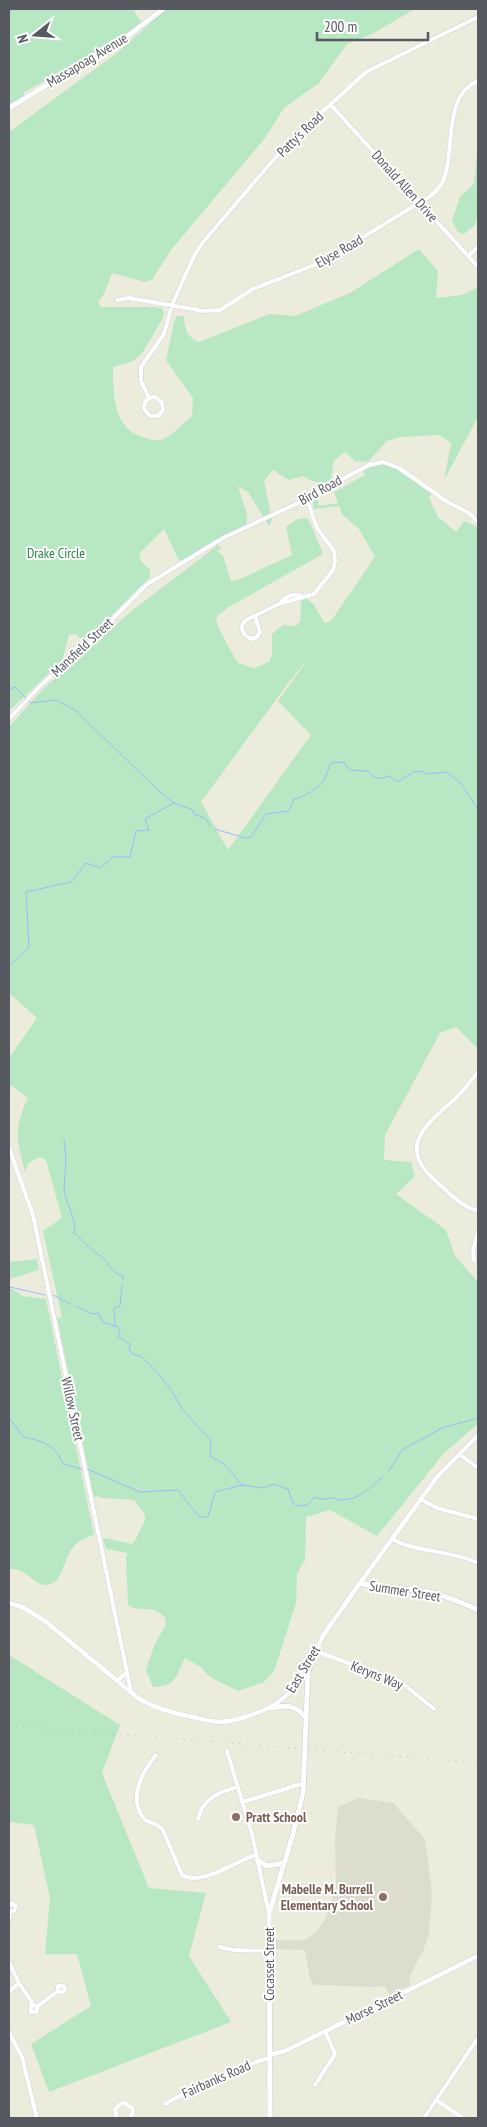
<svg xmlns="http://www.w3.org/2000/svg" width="487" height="2127" font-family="'PT Sans Narrow',sans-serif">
  <rect width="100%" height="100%" fill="#ececdd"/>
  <path fill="#dcddcc" d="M359,1798L393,1803L425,1839L432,1892L429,1934L423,1951L411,1973L409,1980L411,1985L390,1995L385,1986L370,1987L315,1985L310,1980L305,1950L272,1949V1940H305L315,1933L325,1920L336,1888L335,1839L338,1807Z"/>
  <path fill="#b7e7c3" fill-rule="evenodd" d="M9,9H133L142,23L53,79L46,80L23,93L24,96L9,105Z
    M166,9H415L372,34L347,44L319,83L284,108L265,138L171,250L152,280L145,282L112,273L103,296L98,301L100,307H157L163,309L164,316L143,352L133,361L113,367C113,394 113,431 146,438C151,440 156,441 161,440C172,436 183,423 192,416L193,398L166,360L174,322L177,316H184C184,327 187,338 199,342L270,314L295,316L350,293L419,249L438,271L436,298L462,295L478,287V417L444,480L451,443L439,435L399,437L387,441L368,462L355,461L345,452L334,460L331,480C320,485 313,482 303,476L289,480L273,470L264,481L272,520L269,526L248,492L238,486L247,514L246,528L179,561L164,529L139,554L141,561L150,570V577L85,642L75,634L69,635L62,661L9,711V132L117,53Z
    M478,145V217L474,226L464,234L458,232L452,221L460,197L474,184Z
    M382,464L393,466L432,493L429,498L438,517L456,532L464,521L478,527V1049L456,1027L440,1033L385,1135L384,1160L411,1162L415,1176L396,1194L446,1230L455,1256L478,1282V1424L445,1452L377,1536L330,1510L306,1517L305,1560L297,1573L296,1603L274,1671L264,1682L238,1691L210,1677L201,1667L185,1658C175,1677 177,1686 153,1687L146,1670L154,1646L166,1624L165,1617L155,1610L133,1608L128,1605L126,1557L128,1553L106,1549L103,1538L133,1544L145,1521V1515L134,1500L101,1498L100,1496L94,1497L57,1317L62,1318L43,1231L62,1218L46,1160L40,1157L28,1163L25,1172C17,1139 13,1130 28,1098L9,1084V1058L37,1018L9,993V727L43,689L133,610L218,545L221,549L217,551L223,556L231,581L238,580L292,555L286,527L298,519L308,518L323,554L227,608C224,611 217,615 216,619C216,626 234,656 238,663L254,668L269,662L272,655V634L283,625L296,626C305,619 297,607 303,598C315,600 318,614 325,623L331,621L375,557L359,529L342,514L339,506L314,509L312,498L317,494L319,506L338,503L334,492L365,475L363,470ZM311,655L278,701L311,735L228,850L201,802L289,682Z
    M37,1259L39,1270L9,1279V1262Z
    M9,1287L23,1296L46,1299L94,1535C65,1544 71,1557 57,1580C42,1593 33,1577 21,1571C17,1569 13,1569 9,1569Z
    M9,1655L120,1725L102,1773L149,1888L206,1893L189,1956L231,2022L49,2092L31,2044L91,2006L77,1954H45L50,1898L34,1825L9,1822Z"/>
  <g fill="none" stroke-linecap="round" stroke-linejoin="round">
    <path stroke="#9bbaff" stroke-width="1" d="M9,690L15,687L26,698
      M28,701L31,703L56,700L75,710L160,792L174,803L193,810L194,814L206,819L210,826
      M215,829L245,838L251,837L266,814L289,811L293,800C305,795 319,790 325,778C328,772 328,768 331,763L344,762L349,770L368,771C375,779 378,780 388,776L398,782L413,772L421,771L427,774L446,772L460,782L478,809
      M9,966L29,947L26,892L71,882L86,863L100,868L113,857H130L136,831L149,830L145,819L174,803
      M64,1140L66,1160L64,1191L75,1224L74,1233C81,1238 85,1245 92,1250C96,1254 102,1256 105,1260C112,1269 112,1272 123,1276V1280
      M10,1287L45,1295
      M53,1295L71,1304
      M76,1306L92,1314L98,1313L103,1322L118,1327L120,1332L118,1337L130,1344L129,1349L133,1354L142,1357L154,1369L170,1388L182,1409L211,1441L210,1456L224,1464L242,1485
      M115,1326L114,1308L120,1306L122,1285
      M9,1417L23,1437C42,1441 55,1444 63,1464L82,1469
      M87,1469L140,1492L178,1490L199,1517H208L215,1492L242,1485L263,1488L274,1484L288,1489L293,1503L298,1506L308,1505L314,1497C323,1501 325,1498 333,1498C336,1498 339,1500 341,1500C360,1500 370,1487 383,1477
      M389,1471L402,1450L442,1428L478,1418"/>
    <defs>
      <path id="minor" d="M331,105L478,267
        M468,256L478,247
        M117,300L129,298L204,311L220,310L253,289L322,262L429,197C434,193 439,189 442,183C457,152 441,96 478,81
        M149,398L155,397L162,402L163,410L158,416H150L144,409L145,402L149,398L141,381V367L164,334L172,305L194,256L203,242L287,144L366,72L478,17
        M281,602C287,596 295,592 303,597
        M255,616L260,632L257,637L251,639C243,635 238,627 246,620L279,604L314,594L333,570L335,561L334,551L317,528L306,497
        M9,719L43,683L83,649L146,585L223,538L296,504L369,465L383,462L399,468L446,501L469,513L478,522
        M478,1072C471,1081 464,1090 456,1098C425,1126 395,1147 438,1183C450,1194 462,1207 478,1211
        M9,1148L33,1215L131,1692
        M474,1260L473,1251L478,1231
        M459,1454L478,1468
        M420,1499L437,1508L478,1519
        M392,1539C418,1553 451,1550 478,1563
        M315,1651L401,1682L434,1709
        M117,1681L127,1672
        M227,1751L252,1834L269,1914
        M156,1755C142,1772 127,1800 145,1820L157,1825L163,1830L182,1875C202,1887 237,1860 256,1855
        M243,1802L304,1783
        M198,1819C202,1799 219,1792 238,1787
        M9,1906L12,1903L16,1906L14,1911H10
        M9,1921L10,1911
        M220,1947L234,1950L269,1951
        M9,1962L19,1983L9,1992
        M19,1983L33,2004
        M38,2006L36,2012H31V2005L38,2006L58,1991L62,1992L65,1990L64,1986H58V1991
        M9,2032L22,2057L37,2118
        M315,2085L335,2054L325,2031
        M436,2100L463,2118
        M165,2104C179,2095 192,2091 207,2084C228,2075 246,2064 269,2058
        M117,2118L115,2109L120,2104L124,2103L132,2108L133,2112L130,2118
        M424,2118L478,2038"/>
      <path id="tertiary" d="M360,1583L437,1477L478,1435
        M9,1603L22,1607L45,1621L138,1698C154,1708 170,1712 188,1716C198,1718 208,1721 218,1722C227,1722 236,1720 245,1717C277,1708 291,1695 308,1667
        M269,2055L285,2051L478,1956"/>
      <path id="secondary" d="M9,108L129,35L163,9
        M271,1708C286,1705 294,1704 305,1717
        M257,1860L267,1866L284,1863
        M270,2118L269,1914L293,1834L303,1793L308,1672L314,1654L324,1634L360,1583C380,1589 402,1588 423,1591C442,1594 460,1602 478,1610"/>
    </defs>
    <use href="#minor" stroke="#d1d2da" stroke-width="5"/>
    <use href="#tertiary" stroke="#d1d2da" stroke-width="5.5"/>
    <use href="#secondary" stroke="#c9cad4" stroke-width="6"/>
    <use href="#minor" stroke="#fff" stroke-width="4"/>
    <use href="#tertiary" stroke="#fff" stroke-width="4.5"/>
    <use href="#secondary" stroke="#fff" stroke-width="5"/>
    <path stroke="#b6b7b7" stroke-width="1" stroke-dasharray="1 6" stroke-linecap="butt" d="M9,1725L478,1763"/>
  </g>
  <g fill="#8d6e63" stroke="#fff" stroke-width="2">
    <circle cx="236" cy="1817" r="5"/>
    <circle cx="383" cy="1897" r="5"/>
  </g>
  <g text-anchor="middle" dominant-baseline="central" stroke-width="4" stroke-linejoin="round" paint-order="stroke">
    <g font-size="14" fill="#575961" stroke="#fff">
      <text transform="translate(87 60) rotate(-31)">Massapoag Avenue</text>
      <text transform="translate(300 134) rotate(-44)">Patty's Road</text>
      <text transform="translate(405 186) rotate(48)">Donald Allen Drive</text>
      <text transform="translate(339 251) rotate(-30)">Elyse Road</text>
      <text transform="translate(320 490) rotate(-29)">Bird Road</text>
      <text transform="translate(82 647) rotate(-43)">Mansfield Street</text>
      <text transform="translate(73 1409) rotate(78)">Willow Street</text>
      <text transform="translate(405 1591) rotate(9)">Summer Street</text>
      <text transform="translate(303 1669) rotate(-59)">East Street</text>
      <text transform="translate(377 1675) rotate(22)">Keryns Way</text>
      <text transform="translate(269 1964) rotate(-90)">Cocasset Street</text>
      <text transform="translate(374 2007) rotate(-26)">Morse Street</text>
      <text transform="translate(216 2079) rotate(-24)">Fairbanks Road</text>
    </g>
    <g font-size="14" fill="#2c8445" stroke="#fff">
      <text x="56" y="553">Drake Circle</text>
    </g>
    <g font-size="14" font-weight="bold" fill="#785e54" stroke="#fff" text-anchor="start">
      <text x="246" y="1817">Pratt School</text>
      <text x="373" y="1889" text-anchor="end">Mabelle M. Burrell<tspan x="373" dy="16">Elementary School</tspan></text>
    </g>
  </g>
  <rect width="487" height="2127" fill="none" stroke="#575961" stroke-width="20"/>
  <g transform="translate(35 35) rotate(253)" stroke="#ffffff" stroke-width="4" paint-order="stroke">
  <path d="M0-4L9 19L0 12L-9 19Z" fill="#575961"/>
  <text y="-8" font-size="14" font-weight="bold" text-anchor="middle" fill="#575961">N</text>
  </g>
  <path d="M317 32v8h111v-8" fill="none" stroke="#575961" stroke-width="2.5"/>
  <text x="324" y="32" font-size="15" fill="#575961" stroke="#ffffff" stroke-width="4" paint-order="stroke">200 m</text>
</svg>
